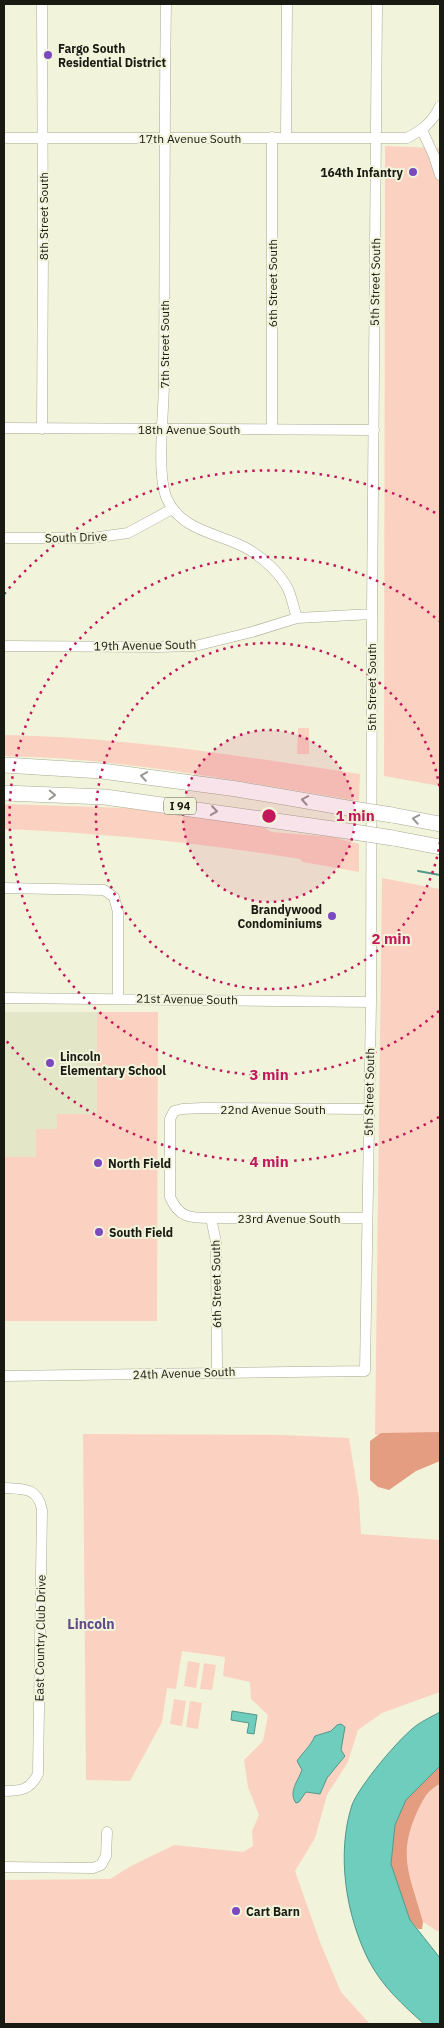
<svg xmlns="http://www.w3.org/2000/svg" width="444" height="2028" font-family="'IBM Plex Sans',sans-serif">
  <rect width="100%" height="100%" fill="#f1f4db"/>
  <path fill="#e4e7c7" d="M4,1012H97V1114H58L57,1129L36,1157H4Z"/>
  <path fill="#fbd2c1" d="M440,143V786L384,776L385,146L439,148Z
    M298,728H309V754H297Z
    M4,735C124,737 241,756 360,774L359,801C241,782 124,758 4,756Z
    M4,804L127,808L209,817L258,824L272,832L332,837L359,844V872L303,862L300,859C201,843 103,833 4,829Z
    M382,878L440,889V1443L375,1435Z
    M97,1012H158L157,1321H4V1157H36V1129H57V1114H97Z
    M83,1434L283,1435L349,1438L359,1499L361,1534L440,1540V1692L382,1713L358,1730L348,1762L327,1795L315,1838L295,1871L320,1942L341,1992L370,2024H4V1880L110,1879L131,1866L174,1845L243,1852L253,1846L252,1831L259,1815L248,1787L244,1760L263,1741L268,1715L251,1699L250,1682L223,1676L225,1657L182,1651L176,1689L167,1688L162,1722L130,1781L86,1780Z
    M188,1661L200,1663L196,1688L184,1686Z
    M204,1663L216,1665L212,1690L200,1689Z
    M174,1699L186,1701L182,1726L170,1724Z
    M190,1701L202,1703L198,1729L186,1727Z
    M440,1784V1932L437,1931L423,1922L406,1866V1844L411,1824L422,1801L434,1787Z"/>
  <path fill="#e49d81" d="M440,1432V1461L416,1471L389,1490L378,1487L370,1480V1441L381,1433Z
    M440,1766V1784C429,1789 423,1799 418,1810C396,1856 411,1877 423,1922L422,1929H418L410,1920L391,1864L395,1825L406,1800Z"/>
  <path fill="#6ecdbc" stroke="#549789" d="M232,1711L257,1715L254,1734L247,1733L249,1723L231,1720Z
    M440,1712V1766L406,1800L395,1825L391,1864L410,1920L440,1958V2024H424C403,2005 382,1986 369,1961C346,1916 336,1854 352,1805C359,1786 400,1737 417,1725C424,1720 433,1716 440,1712Z
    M341,1724L345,1727L341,1750L345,1756L327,1778L320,1794L306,1792L299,1802L296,1803C288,1792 298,1781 302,1770L297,1761C303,1752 310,1747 315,1736L331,1731L337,1725Z"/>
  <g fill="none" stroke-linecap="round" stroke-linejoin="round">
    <path stroke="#549789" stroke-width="2" d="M418,871L440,875"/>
    <defs>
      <path id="minor" d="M166,4C164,130 165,256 164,382C164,411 156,475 167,499C182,532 220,533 248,549C263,558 280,573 288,589C292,598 294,609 297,618
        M422,130L434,156L440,175
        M286,137L287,4
        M4,138H407C422,130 433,122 440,106
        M4,428L374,430
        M42,429L43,248L42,4
        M272,429V137
        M4,538H92L128,533L172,509
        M4,646L158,647L195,646L252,632L297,618L372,614
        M4,888L104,890L114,897L118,912V998
        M4,998L371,1002
        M211,1218H367
        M217,1372L216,1242L211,1218C190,1218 179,1218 170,1197V1119L174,1111L182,1109L202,1108L368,1109
        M4,1376L365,1371L371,1002L372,614L377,4
        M4,1488C23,1489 38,1487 42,1510L38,1774C30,1790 21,1791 4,1791
        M4,1867L93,1868L101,1865L106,1856L107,1832"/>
      <path id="highway" d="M4,765L102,771L237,789L353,809
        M4,793L105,797L354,832
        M392,815L440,824
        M393,838L440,847"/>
    </defs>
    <use href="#minor" stroke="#a7aa92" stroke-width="11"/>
    <use href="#highway" stroke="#a7aa92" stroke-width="16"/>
    <use href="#minor" stroke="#fff" stroke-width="10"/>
    <use href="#highway" stroke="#fff" stroke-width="15"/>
    <defs>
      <path id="highway-bridge" d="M353,809L392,815
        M354,832L393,838"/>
    </defs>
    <use href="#highway-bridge" stroke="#a7aa92" stroke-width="16" stroke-linecap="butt"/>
    <use href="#highway-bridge" stroke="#fff" stroke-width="15"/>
  </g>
  <defs><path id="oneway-chevron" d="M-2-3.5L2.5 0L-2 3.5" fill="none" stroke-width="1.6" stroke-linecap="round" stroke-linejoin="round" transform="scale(1.25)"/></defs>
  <g stroke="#989894">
    <use href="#oneway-chevron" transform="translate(144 776) rotate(-172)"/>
    <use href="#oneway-chevron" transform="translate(52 795) rotate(2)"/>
    <use href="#oneway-chevron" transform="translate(305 800) rotate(-170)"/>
    <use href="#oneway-chevron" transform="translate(214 811) rotate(8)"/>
    <use href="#oneway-chevron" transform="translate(416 819) rotate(-170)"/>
  </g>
  <circle cx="269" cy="816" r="86" fill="#c2185b" fill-opacity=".12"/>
  <g fill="none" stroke="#c2185b" stroke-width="2.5" stroke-dasharray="2.5 5">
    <circle cx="269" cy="816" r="86"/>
    <path d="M440 842A173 173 0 1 1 440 790"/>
    <path d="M439 1011A259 259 0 1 1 439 621"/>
    <path d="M439 1117A346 346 0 0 1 4 1038M4 594A346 346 0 0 1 439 515"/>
  </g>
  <g fill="#7a48bf" stroke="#f1f4db" stroke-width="2">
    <circle cx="48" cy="55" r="5"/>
    <circle cx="413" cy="172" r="5"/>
    <circle cx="332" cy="916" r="5"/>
    <circle cx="50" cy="1063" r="5"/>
    <circle cx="98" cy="1163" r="5"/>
    <circle cx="99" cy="1232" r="5"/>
    <circle cx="236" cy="1911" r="5"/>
  </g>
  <g text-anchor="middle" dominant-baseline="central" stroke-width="4" stroke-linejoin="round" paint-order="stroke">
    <rect fill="#f1f4db" stroke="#5a5b4e" stroke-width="1" x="164" y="797.5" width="32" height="17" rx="4"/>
    <g font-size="11" font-weight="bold" fill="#191a11">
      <text x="180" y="806">I 94</text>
    </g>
    <g font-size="12" font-weight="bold" fill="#191a11" stroke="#f1f4db" text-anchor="start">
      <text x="58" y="48">Fargo South<tspan x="58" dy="14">Residential District</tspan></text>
      <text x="403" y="172" text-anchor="end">164th Infantry</text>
      <text x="322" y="909" text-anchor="end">Brandywood<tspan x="322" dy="14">Condominiums</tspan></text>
      <text x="60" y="1056">Lincoln<tspan x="60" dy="14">Elementary School</tspan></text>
      <text x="108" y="1163">North Field</text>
      <text x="109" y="1232">South Field</text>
      <text x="246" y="1911">Cart Barn</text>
    </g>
    <g font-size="12" fill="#191a11" stroke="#f1f4db">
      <text x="190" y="138">17th Avenue South</text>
      <text transform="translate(43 216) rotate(-90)">8th Street South</text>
      <text transform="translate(375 282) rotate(-89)">5th Street South</text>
      <text transform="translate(272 283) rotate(-90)">6th Street South</text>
      <text transform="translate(164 344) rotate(-90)">7th Street South</text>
      <text x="189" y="429">18th Avenue South</text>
      <text transform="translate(76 537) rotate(-2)">South Drive</text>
      <text transform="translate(145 645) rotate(-1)">19th Avenue South</text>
      <text transform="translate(371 687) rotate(-90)">5th Street South</text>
      <text transform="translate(187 999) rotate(1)">21st Avenue South</text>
      <text transform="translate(369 1092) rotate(-89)">5th Street South</text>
      <text x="273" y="1109">22nd Avenue South</text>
      <text x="289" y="1218">23rd Avenue South</text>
      <text transform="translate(216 1284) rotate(-91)">6th Street South</text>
      <text transform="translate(184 1373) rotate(-2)">24th Avenue South</text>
      <text transform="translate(40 1638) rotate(-89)">East Country Club Drive</text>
    </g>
    <g font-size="14" font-weight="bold" fill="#614a87" stroke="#f1f4db">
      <text x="91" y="1624">Lincoln</text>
    </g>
  </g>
  <circle cx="269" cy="816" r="8" fill="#c2185b" stroke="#f1f4db" stroke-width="2.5"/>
  <g font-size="15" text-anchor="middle" font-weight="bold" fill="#c2185b" stroke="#f1f4db" stroke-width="4" stroke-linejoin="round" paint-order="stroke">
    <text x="355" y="821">1 min</text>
    <text x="391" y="944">2 min</text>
    <text x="269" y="1080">3 min</text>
    <text x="269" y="1167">4 min</text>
  </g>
  <rect width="444" height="2028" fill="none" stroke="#191a11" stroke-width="10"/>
</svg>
